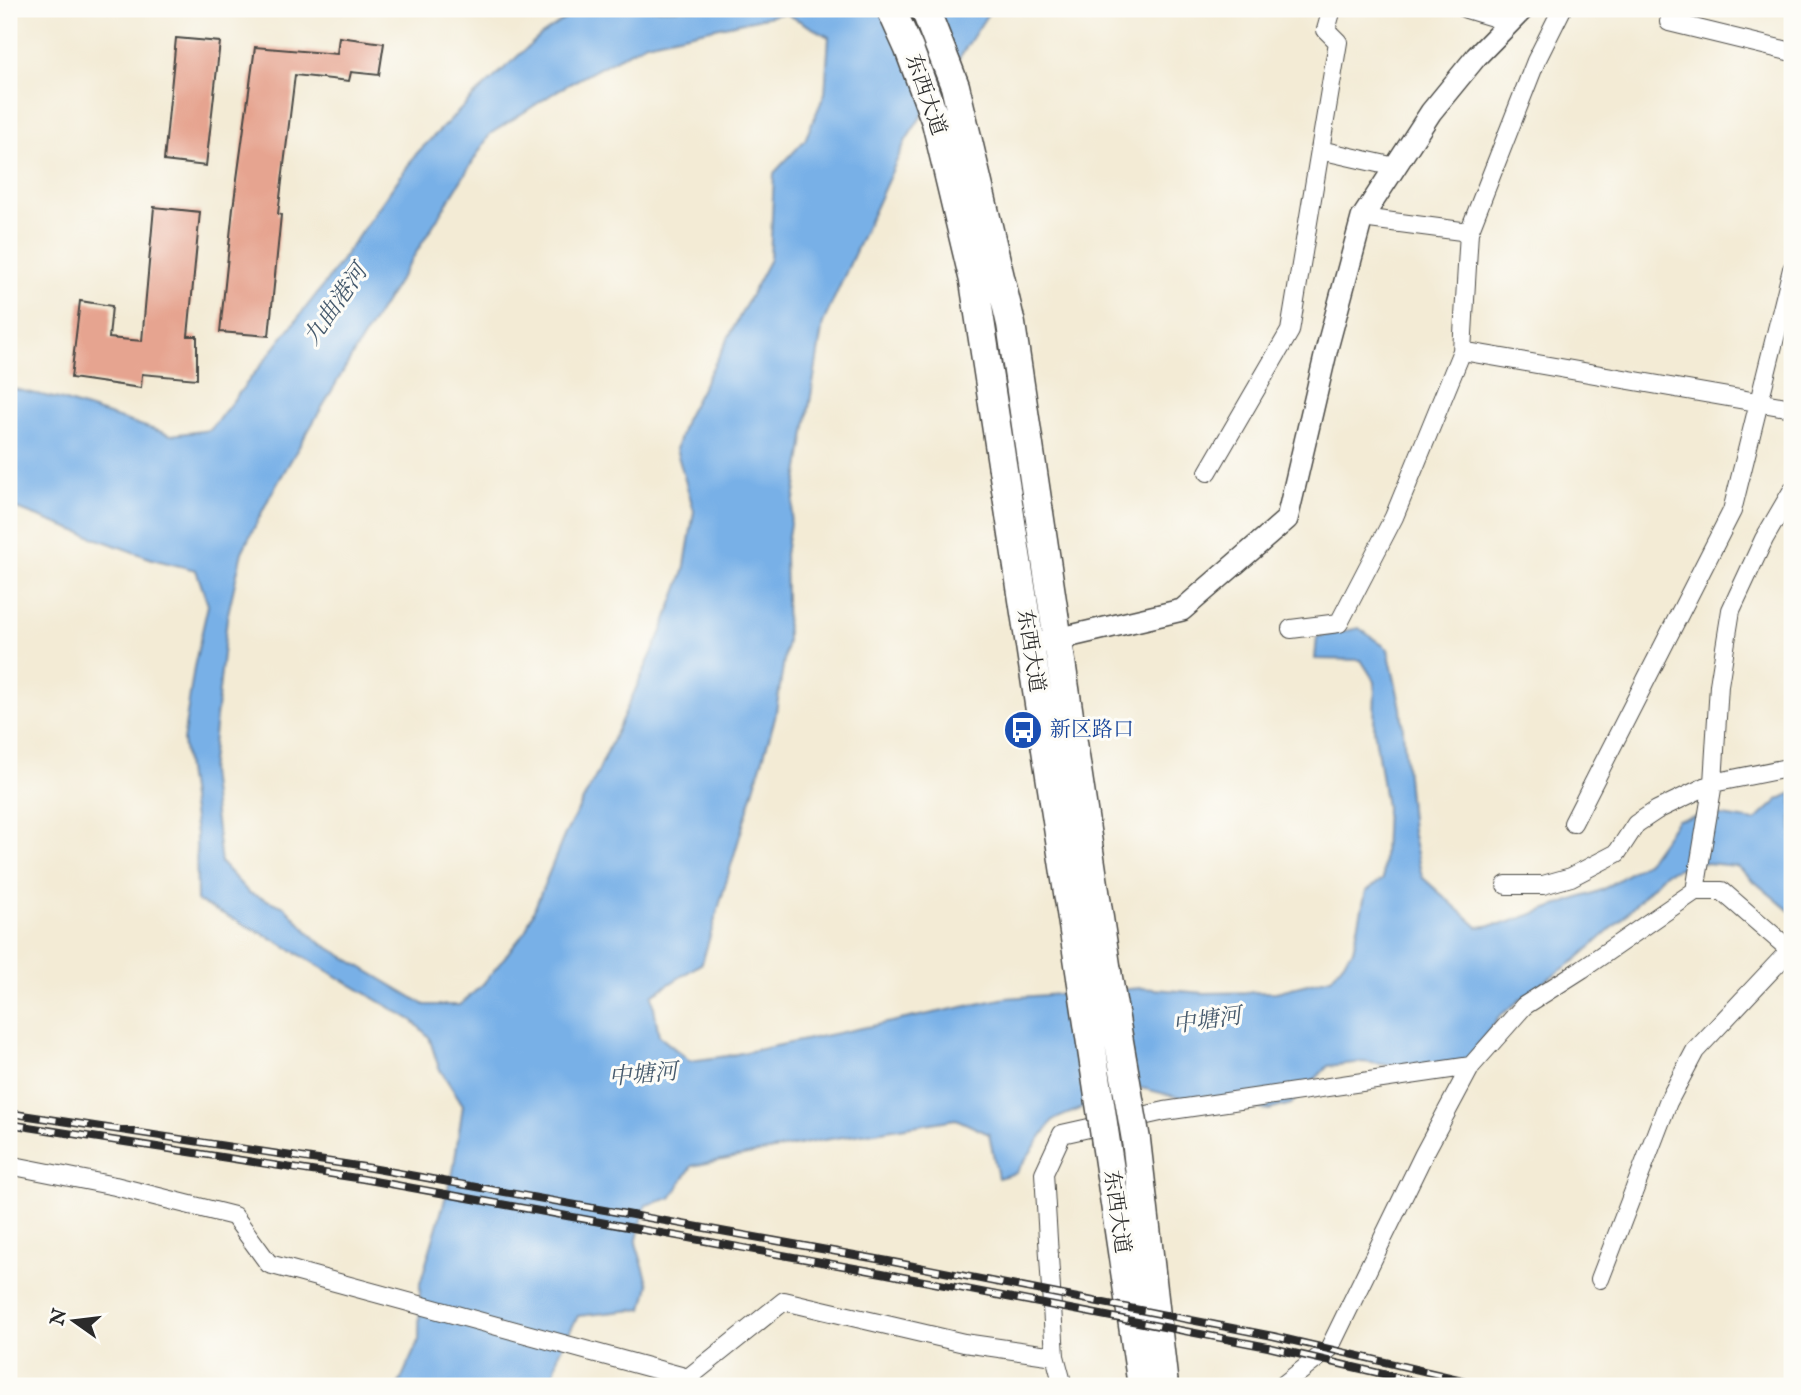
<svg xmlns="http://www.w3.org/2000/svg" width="1801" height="1395" font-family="'IM FELL English','Noto Serif SC',serif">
  <rect width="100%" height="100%" fill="#fdfcf7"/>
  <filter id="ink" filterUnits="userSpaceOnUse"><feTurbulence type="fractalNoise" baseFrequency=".0143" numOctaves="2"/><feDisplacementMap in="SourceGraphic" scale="14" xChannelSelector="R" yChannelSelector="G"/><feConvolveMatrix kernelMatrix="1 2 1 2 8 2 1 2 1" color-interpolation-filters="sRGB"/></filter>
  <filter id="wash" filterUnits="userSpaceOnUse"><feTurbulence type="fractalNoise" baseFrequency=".00686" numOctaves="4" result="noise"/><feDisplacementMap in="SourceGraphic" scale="28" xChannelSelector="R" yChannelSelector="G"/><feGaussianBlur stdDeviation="1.57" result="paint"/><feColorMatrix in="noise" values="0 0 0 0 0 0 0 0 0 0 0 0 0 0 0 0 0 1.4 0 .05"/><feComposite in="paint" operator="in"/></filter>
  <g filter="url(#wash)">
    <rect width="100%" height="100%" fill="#f3ebd5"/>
    <path fill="#78b0e7" stroke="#526e89" stroke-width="2" fill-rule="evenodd" d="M580,9H991L906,140L823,323L785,554L787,641L775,718L702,963L652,995L659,1036L690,1061L727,1056L1006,998L1142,988L1204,993L1276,992L1331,978L1353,950L1366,891L1383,879L1386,807L1374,729L1375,682L1361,660L1315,659L1317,637L1359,628L1388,649L1401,708L1412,831L1422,877L1478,927L1507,923L1602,890L1647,862L1677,820L1709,814L1755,821L1779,799L1792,793V913L1736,866L1696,862L1665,873L1620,921L1576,960L1536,987L1500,1016L1463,1065L1429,1070L1363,1062L1328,1066L1291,1104L1269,1110L1189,1100L1134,1086L1053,1120L1016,1173L998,1178L989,1134L956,1119L818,1141L692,1166L671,1198L646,1205L636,1243L649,1285L643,1309L578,1316L559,1352L551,1386H398L419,1340L420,1284L453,1172L463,1105L439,1068L429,1037L413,1021L271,938L197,901L196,834L183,741L194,667L208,605L196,570L152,559L9,506V388L59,399L171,435L210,430L326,282L417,153L475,95L540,36ZM785,13L829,37L825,93L805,140L774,173L770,259L685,420L676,449L694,511L684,571L662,631L597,774L564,836L525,932L483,984L460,1005H425L316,940L285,907L249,893L221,863L210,772L227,618L242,552L270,496L358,346L490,134L560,89L646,43Z"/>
    <g id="blocks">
      <path fill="#e6a490" d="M339,37L384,43L379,75L351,72L349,81L295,75L278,214L281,215L269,336L220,332L233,208L255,47L337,54Z
        M176,38L220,42L206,166L164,161Z
        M154,207L200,212L188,336H197V379L142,374L141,388L71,378L80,301L112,306L109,338L142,341Z"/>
    </g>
  </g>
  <g filter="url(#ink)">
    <use href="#blocks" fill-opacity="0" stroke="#494844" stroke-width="2"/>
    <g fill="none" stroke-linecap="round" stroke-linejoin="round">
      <defs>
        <path id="minor" d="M1332,9L1326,30L1338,42L1320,150L1395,167
          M1466,9L1509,22
          M1669,22L1792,52
          M1362,218L1469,232
          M1462,351L1792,408
          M1208,472L1290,331L1320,150
          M1291,629L1339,623L1394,517L1462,351L1469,232L1536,61L1562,9
          M1573,823L1732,511L1792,269
          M1506,885H1543L1571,877L1617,853L1636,824L1657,810L1713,783L1792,767
          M9,1165L115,1186L234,1216L269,1264L688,1378L784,1301L964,1343L1055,1356
          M1600,1279L1668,1102L1695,1051L1790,950L1722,891H1695
          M1063,1386L1055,1356L1044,1173L1062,1134L1165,1111L1471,1066
          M1282,1386L1329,1349L1424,1154L1471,1066L1524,1006L1582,969L1695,891L1713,783L1719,685L1731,610L1764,539L1792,491"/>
        <path id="tertiary" d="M1045,642L1182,610L1287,519L1327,348L1362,218L1431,112L1476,57L1523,9"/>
        <path id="primary" d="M1136,1140L1164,1386
          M1106,1143L1142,1386"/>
        <path id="trunk" d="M891,9L909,49L936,122L974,281L1081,977
          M925,9L955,86L1011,324L1107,972"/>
      </defs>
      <use href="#minor" stroke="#494844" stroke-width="20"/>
      <use href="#tertiary" stroke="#494844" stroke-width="24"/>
      <use href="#primary" stroke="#494844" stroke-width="31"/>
      <use href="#trunk" stroke="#494844" stroke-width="31"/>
      <use href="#minor" stroke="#fff" stroke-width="18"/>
      <use href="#tertiary" stroke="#fff" stroke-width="21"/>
      <use href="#primary" stroke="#fff" stroke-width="28"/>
      <use href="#trunk" stroke="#fff" stroke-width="28"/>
      <defs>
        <path id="rail" d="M9,1113L371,1168L888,1261L1273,1336L1488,1386
          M9,1124L363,1179L882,1273L1268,1347L1434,1386"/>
      </defs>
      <use href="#rail" stroke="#2b2b2b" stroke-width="8"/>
      <use href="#rail" stroke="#fdfcf7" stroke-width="5" stroke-dasharray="16" stroke-linecap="butt"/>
      <defs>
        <path id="primary-bridge" d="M1107,972L1136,1140
          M1081,977L1106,1143"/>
      </defs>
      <use href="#primary-bridge" stroke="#494844" stroke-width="31" stroke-linecap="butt"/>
      <use href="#primary-bridge" stroke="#fff" stroke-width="28"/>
    </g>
  </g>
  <defs>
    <symbol id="bus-disc" viewBox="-11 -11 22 22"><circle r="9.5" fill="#1a4fb4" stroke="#fdfcf7"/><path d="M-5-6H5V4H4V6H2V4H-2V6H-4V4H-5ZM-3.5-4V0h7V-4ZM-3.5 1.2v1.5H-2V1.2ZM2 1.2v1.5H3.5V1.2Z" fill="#fff"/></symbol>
  </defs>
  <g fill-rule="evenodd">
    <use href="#bus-disc" x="1001" y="708" width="44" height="44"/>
  </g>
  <g text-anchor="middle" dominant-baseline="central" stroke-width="6" stroke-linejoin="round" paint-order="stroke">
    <g font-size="21" fill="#2b2b2b" stroke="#fdfcf7">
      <text transform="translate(925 95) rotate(71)">东西大道</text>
      <text transform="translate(1030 651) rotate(81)">东西大道</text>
      <text transform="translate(1116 1212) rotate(82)">东西大道</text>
    </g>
    <g font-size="21" fill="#164399" stroke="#fdfcf7" text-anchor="start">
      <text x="1050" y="730">新区路口</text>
    </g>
    <g font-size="23" font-style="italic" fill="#465a6d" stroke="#fdfcf7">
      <text transform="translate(336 305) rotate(-55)">九曲港河</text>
      <text transform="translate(1207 1021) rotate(-8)">中塘河</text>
      <text transform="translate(643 1075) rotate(-5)">中塘河</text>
    </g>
  </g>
  <rect width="1801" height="1395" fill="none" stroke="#fdfcf7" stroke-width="35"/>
  <g transform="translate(74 1321) rotate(284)" stroke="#fdfcf7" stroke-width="5" paint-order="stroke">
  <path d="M0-5L12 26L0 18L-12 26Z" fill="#2b2b2b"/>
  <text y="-10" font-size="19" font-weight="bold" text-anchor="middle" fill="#2b2b2b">N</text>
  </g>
</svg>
